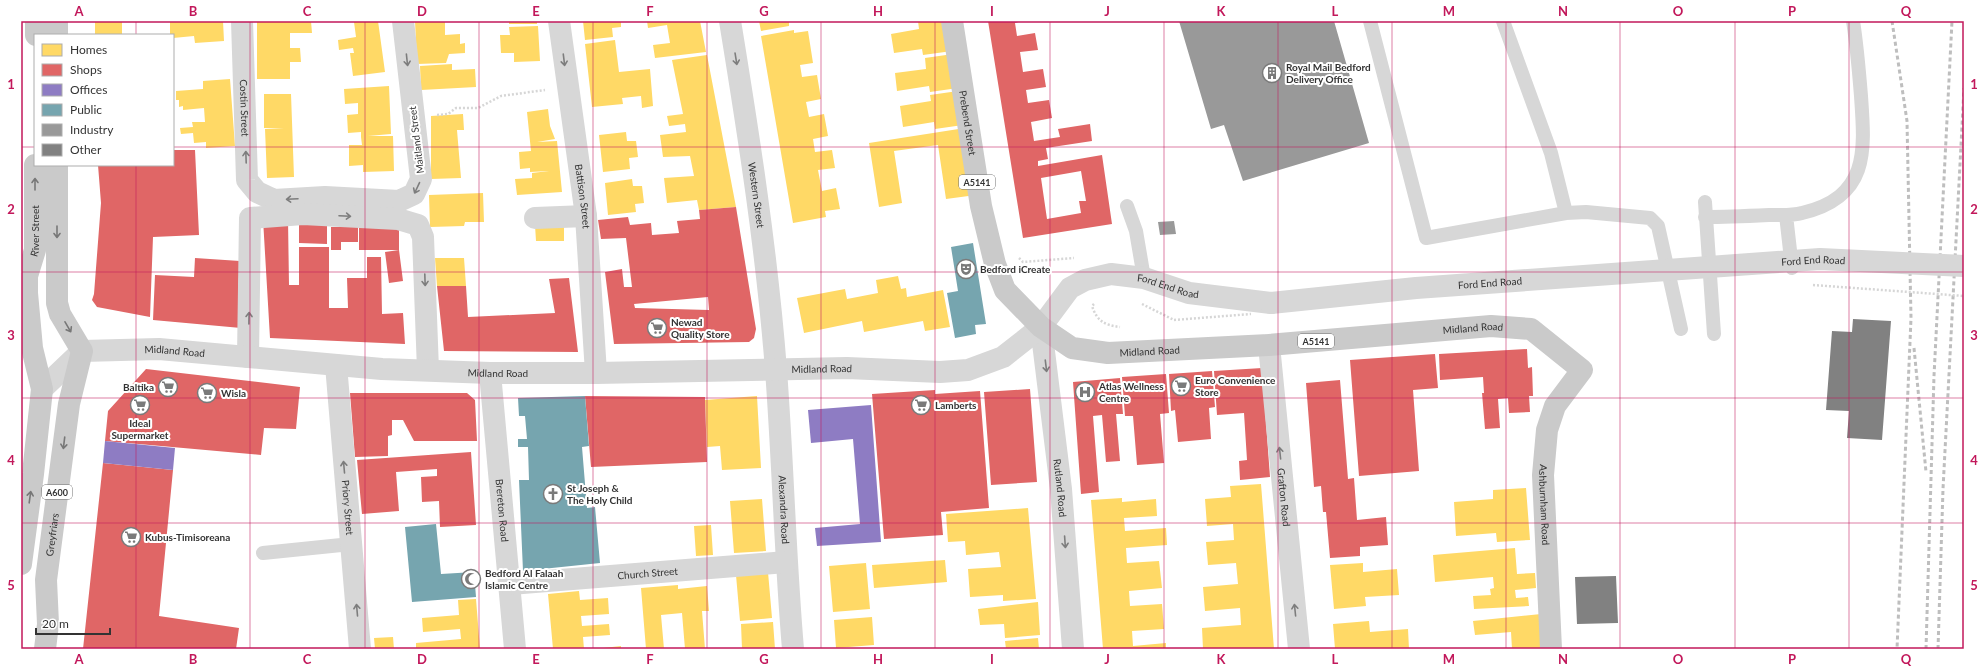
<svg xmlns="http://www.w3.org/2000/svg" width="1985" height="670" font-family="Lato,sans-serif">
  <rect width="100%" height="100%" fill="#fff"/>
  <path fill="#ffd966" d="M95,21H122V35H95Z
    M170,21H223L224,41L195,43L194,36L173,38V35H170Z
    M257,21H311L312,33H290V48H300L301,62H290V79H257Z
    M364,21H378L385,72L353,76L350,53H354L353,48L339,50L338,40L356,37L354,22Z
    M415,21H445V35L460,34V44L465,43V53L449,54L446,63L417,64Z
    M509,21H537V24H509Z
    M583,21H621V27L612,28L613,37L585,40Z
    M647,21H700L706,52L655,58L653,45L670,43L667,25L648,28Z
    M759,21H789V26L761,31Z
    M918,21H947L952,51L923,55L922,49L894,53L891,34L919,29Z
    M538,26L540,61L514,62V53H501L500,35H510L509,27Z
    M794,30V33L808,31L813,63L800,65L802,77L817,75L821,99L806,102L809,117L824,114L828,136L813,139L815,152L832,150L835,168L818,170L822,191L836,188L840,209L825,211L826,217L793,223L761,36Z
    M615,40L619,72L650,69L653,106L642,108L641,96L622,98L623,104L592,107L585,44Z
    M953,54L958,88L930,92L929,86L897,91L895,73L926,69L925,58Z
    M707,55L736,207L699,210L697,200L667,203L664,178L694,176L690,156L663,157L660,135L686,132L685,124L669,126L667,116L683,114L672,60Z
    M452,64V70L475,69L476,87L421,90L420,66Z
    M230,79L235,146L206,148V142L194,143L193,133L181,134L180,128L193,127L192,122H205L204,108L183,110V106L179,107V100H176V91L203,89V81Z
    M389,86L391,134L368,136H393L394,171L363,172V165L349,166V145H362L361,137V132L348,133L347,115L358,114V103L345,104L344,89Z
    M958,91L963,125L935,129L934,122L903,127L900,106L931,101L930,95Z
    M264,94H291L294,177L267,178L265,129L284,128H264Z
    M548,109L550,126L555,139L537,142L557,141L562,192L517,195L515,179L532,178V173L549,171L530,172V168L520,169L519,152L531,151L527,112Z
    M463,114L464,130H457L461,178L431,179V116Z
    M965,128L976,195L946,199L938,145L894,151L902,203L879,207L869,143Z
    M626,132L627,141H636L638,157L629,158L630,169L603,172L599,135Z
    M632,179L633,186H642L644,203L635,204L636,212L608,215L605,183Z
    M483,193L484,222H465L464,226L430,227L429,195Z
    M535,225H564V241H536Z
    M435,258H464L466,286H437Z
    M898,276L901,289L906,288L907,297L943,290L950,327L925,331L923,321L864,332L862,321L804,333L797,298L845,289L847,299L878,293L876,280Z
    M757,396L761,468L722,470L720,446L707,447L705,400Z
    M1261,484L1274,649H1203L1202,628L1241,625L1240,608L1205,611L1203,587L1238,584L1236,563L1208,565L1206,542L1234,540L1233,524L1207,526L1205,499L1231,497L1230,486Z
    M1526,488L1530,540L1497,542L1496,533L1456,536L1454,502L1493,499V490Z
    M1122,498V502L1156,499L1157,516L1124,518L1125,531L1166,528L1167,545L1126,548L1127,563L1159,561L1162,588L1129,591L1130,606L1162,604L1164,629L1132,631L1133,646L1166,643V649H1103L1091,500Z
    M762,499L766,551L734,553L730,501Z
    M1028,508L1036,599L1003,601V595L970,597L968,569L1001,567L999,552L966,555L965,541L948,542L946,514Z
    M711,525L713,555L696,556L694,526Z
    M1515,548L1517,574L1535,573L1536,588L1515,590L1516,598L1528,597L1529,606L1474,609L1473,596L1491,595L1490,589L1494,588L1493,577L1435,582L1433,555Z
    M945,560L947,582L874,588L872,565Z
    M866,563L870,609L833,612L829,566Z
    M1363,563V572L1397,569L1399,595L1365,597L1366,606L1334,609L1330,565Z
    M768,572L772,618L740,621L736,575Z
    M678,585V589L707,586L709,611H702L705,649H685L682,613L661,615L664,649H646L641,588Z
    M579,591L580,600L608,598L609,614L581,616L582,626L609,624L610,635L583,637L584,649H553L548,594Z
    M476,599L480,649H416V643L461,639L460,629L423,632L422,618L459,615L458,600Z
    M1038,602L1040,635L1005,638L1004,624L980,625L978,609Z
    M1541,614L1544,649H1512L1511,632L1475,635L1473,621Z
    M872,617L874,645L836,648L834,620Z
    M1369,621L1370,632L1408,629L1409,649H1335L1333,624Z
    M773,622L775,649H742L741,624Z
    M393,637L394,649H375L374,638Z
    M1038,638L1039,649H1006L1005,641Z
    M621,646V649H603V648Z"/>
  <path fill="#e06666" fill-rule="evenodd" d="M988,21H1022L1015,23L1017,36L1035,33L1038,50L1020,52L1023,72L1043,69L1046,87L1026,90L1028,103L1049,100L1052,118L1031,122L1034,141L1060,137L1058,129L1090,124L1092,141L1046,148L1048,159L1038,161V166L1102,155L1112,224L1023,238ZM1081,171L1086,201H1079L1081,213L1047,219L1041,178Z
    M173,150H195L199,235L153,237L150,317L97,307L92,300L94,294L101,203L98,165H173Z
    M736,207L756,329L754,338L749,342L614,344L605,272L622,269L624,287H632L626,238L601,239L598,220L628,217L630,225L651,223L652,235L679,233L677,221L700,219L699,210ZM708,297L709,310L635,308L634,304Z
    M263,219H288L289,285H299V247H329V308H348L347,278H367V257H381L382,314L403,313L405,344L270,338Z
    M299,221H327V244L299,243Z
    M331,227H358V242H341V250H331Z
    M359,228H399V250H359Z
    M399,250L403,281L389,283L385,252Z
    M195,258L240,261L238,290H243L241,328L153,320L155,275L194,277Z
    M569,278L578,352L444,351L437,286H466L468,317L555,313L549,279Z
    M1527,349L1528,368L1532,367L1533,396H1529L1530,412L1509,413L1508,398L1498,399L1500,428L1485,429L1482,393H1484L1483,377L1440,380L1439,354Z
    M1435,354L1438,388L1413,390L1419,471L1359,476L1350,360Z
    M1262,368L1270,477L1240,480L1239,461L1247,460L1244,413L1217,415L1214,371Z
    M146,369L300,387L296,429L264,428L261,455L105,441L108,411Z
    M1212,371L1215,407L1209,408L1211,439L1178,442L1175,410L1171,411L1169,374Z
    M1166,374L1169,413L1160,414L1164,463L1137,465L1133,416H1125L1122,377Z
    M1120,378L1123,414H1116L1120,461L1106,462L1102,415L1093,416L1099,492L1081,494L1073,382Z
    M1340,380L1348,479L1354,478L1357,520L1386,517L1388,545L1360,547V556L1330,558L1326,512H1323L1321,486L1314,487L1306,383Z
    M1030,389L1037,482L991,485L984,392Z
    M935,390V394L980,391L989,508L941,512L943,535L884,539L872,394Z
    M350,393H467L475,400L477,441H414L403,420H392V435L388,436V456L355,457Z
    M585,396L705,397L707,462L591,467Z
    M471,452L476,525L440,527L439,501L422,502L421,477L437,476V469L396,472L399,511L362,514L357,460Z
    M103,463L173,470L159,616L239,628L236,649H83Z"/>
  <path fill="#8e7cc3" d="M871,405L881,542L817,546L815,528L860,524L853,439L811,443L808,410Z
    M105,441L175,448L173,470L103,463Z"/>
  <path fill="#76a5af" d="M973,243L986,324L975,325L976,334L955,338L947,293L958,291L951,247Z
    M585,396L589,446L582,447L587,508L595,507L600,563L523,571L519,480H529L528,447H518V439H527L525,416H519L518,398Z
    M436,524L441,574L474,572L476,597L412,602L405,527Z"/>
  <path fill="#999" d="M1179,21H1334L1369,143L1243,181L1224,125L1211,129Z
    M1174,221L1176,234L1160,235L1158,222Z"/>
  <path fill="#818181" d="M1853,319L1891,321L1882,440L1847,438L1849,411L1826,410L1832,331L1852,332Z
    M1616,576L1618,623L1577,624L1575,577Z"/>
  <g fill="none" stroke-linecap="round" stroke-linejoin="round">
    <path stroke="#d6d6d6" stroke-width="2.5" stroke-dasharray="2 2" stroke-linecap="butt" d="M437,115L448,114L456,108H478L501,96L545,90
      M1019,258L1023,262L1074,258
      M1094,304L1092,306C1097,321 1104,325 1120,327
      M1142,304L1174,320"/>
    <path stroke="#d7d7d7" stroke-width="14" d="M1370,21L1426,238L1566,213
      M1503,21L1551,153L1566,213L1586,212L1650,218L1658,226L1681,329
      M1705,202L1714,334
      M1127,206L1136,231L1144,278
      M1786,215L1792,268
      M1705,217C1727,217 1748,216 1769,215C1780,215 1792,216 1802,213C1869,197 1865,152 1861,96C1859,71 1857,46 1853,21
      M263,553L351,544"/>
    <g stroke="#d7d7d7" stroke-width="22">
      <path id="s1" d="M242,21L247,180L257,192L274,200L325,197L399,201L414,194L421,179L403,21"/>
      <path id="s2" d="M559,21L586,216L596,373"/>
      <path id="s3" d="M730,21C749,137 767,253 776,370C783,463 785,556 793,649"/>
      <path d="M535,218L586,216"/>
      <path id="s4" d="M1041,327L1061,489L1073,649"/>
      <path id="s5" d="M1269,345L1299,649"/>
      <path d="M248,357L250,218L303,214L398,219L418,225L423,237L428,370"/>
      <path id="s6" d="M336,365L360,649"/>
      <path id="s7" d="M490,373L515,649"/>
      <path id="s8" d="M510,584L786,562"/>
    </g>
    <path stroke="#d7d7d7" stroke-width="22" id="s9" d="M42,389L82,351L159,349L382,369L490,373H596L847,368L940,372L968,370L1003,357L1041,327L1070,288L1085,280L1111,274L1144,278L1189,293L1271,303"/>
    <g stroke="#cacaca" stroke-width="22">
      <path id="s10" d="M952,21L981,206L995,264L1005,290L1041,327L1072,348L1108,353L1269,345L1491,326L1531,329L1582,370L1555,406L1547,430L1543,475L1551,649"/>
      <path d="M36,35V21"/>
      <path d="M57,35V21"/>
      <path id="s11" d="M21,564L33,474L42,389L32,348L27,293V276L35,250V165"/>
      <path id="s12" d="M45,649L48,624L46,580L69,404L82,351L60,314L57,303V165"/>
    </g>
    <path stroke="#bebebe" stroke-width="3" stroke-dasharray="4 3" stroke-linecap="butt" d="M1892,21L1907,121L1911,318L1897,649
      M1914,348L1926,472
      M1926,649L1934,376L1952,21
      M1938,649L1943,489L1964,88"/>
    <path stroke="#d6d6d6" stroke-width="2.5" stroke-dasharray="2 2" stroke-linecap="butt" d="M1813,285L1964,296
      M1174,320L1251,314"/>
    <path stroke="#d7d7d7" stroke-width="22" id="s13" d="M1271,303L1416,288L1820,259L1964,266"/>
  </g>
  <defs><path id="oneway-shaft" d="M-6 0H5M1.5-3L5.5 0L1.5 3" fill="none" stroke-width="1.6" stroke-linecap="round" stroke-linejoin="round"/></defs>
  <g stroke="#7d7d7d">
    <use href="#oneway-shaft" transform="translate(736 59) rotate(81)"/>
    <use href="#oneway-shaft" transform="translate(407 60) rotate(84)"/>
    <use href="#oneway-shaft" transform="translate(564 60) rotate(83)"/>
    <use href="#oneway-shaft" transform="translate(246 157) rotate(-92)"/>
    <use href="#oneway-shaft" transform="translate(417 188) rotate(115)"/>
    <use href="#oneway-shaft" transform="translate(292 199) rotate(177)"/>
    <use href="#oneway-shaft" transform="translate(345 216) rotate(3)"/>
    <use href="#oneway-shaft" transform="translate(425 280) rotate(88)"/>
    <use href="#oneway-shaft" transform="translate(249 318) rotate(-89)"/>
    <use href="#oneway-shaft" transform="translate(1046 366) rotate(83)"/>
    <use href="#oneway-shaft" transform="translate(1280 453) rotate(-96)"/>
    <use href="#oneway-shaft" transform="translate(344 467) rotate(-95)"/>
    <use href="#oneway-shaft" transform="translate(1065 542) rotate(86)"/>
    <use href="#oneway-shaft" transform="translate(357 610) rotate(-95)"/>
    <use href="#oneway-shaft" transform="translate(1295 610) rotate(-96)"/>
  </g>
  <g stroke="#777">
    <use href="#oneway-shaft" transform="translate(35 184) rotate(-90)"/>
    <use href="#oneway-shaft" transform="translate(57 232) rotate(90)"/>
    <use href="#oneway-shaft" transform="translate(68 327) rotate(60)"/>
    <use href="#oneway-shaft" transform="translate(64 443) rotate(97)"/>
    <use href="#oneway-shaft" transform="translate(30 497) rotate(-82)"/>
  </g>
  <path fill="none" stroke="#c2185b" stroke-width="1" stroke-opacity="0.55" d="M136,21V35M250,21V649M365,21V649M479,21V649M593,21V649M707,21V649M821,21V649M935,21V649M1050,21V649M1164,21V649M1278,21V649M1392,21V649M1506,21V649M1620,21V649M1735,21V649M1849,21V649M21,147H35M173,147H1964M136,165V649M21,272H1964M21,398H1964M21,523H1964"/>
  <defs>
    <symbol id="building-ring" viewBox="-11 -11 22 22"><circle r="9.5" fill="#fff" stroke="#7a7a7a" stroke-width="1.5"/><path d="M-4-6H4V6H1V3H-1V6H-4ZM-2.5-4.3h1.7v1.8h-1.7ZM.8-4.3h1.7v1.8H.8ZM-2.5-1h1.7V.8h-1.7ZM.8-1h1.7V.8H.8Z" fill="#7a7a7a"/></symbol>
    <symbol id="theatre-ring" viewBox="-11 -11 22 22"><circle r="9.5" fill="#fff" stroke="#7a7a7a" stroke-width="1.5"/><path d="M-5-5.5Q0-4 5-5.5V0Q5 5 0 6Q-5 5-5 0ZM-3.3-2.5H-1v1.5H-3.3ZM1-2.5H3.3v1.5H1ZM-2.8 1Q0 5.5 2.8 1Z" fill="#7a7a7a"/></symbol>
    <symbol id="supermarket-ring" viewBox="-11 -11 22 22"><circle r="9.5" fill="#fff" stroke="#7a7a7a" stroke-width="1.5"/><path d="M-6-5.5h2.5l.6 2H6L4.5 2H-2.5L-4.4-4H-6ZM-1.5 3.2a1.3 1.3 0 1 0 .1 0ZM3 3.2a1.3 1.3 0 1 0 .1 0Z" fill="#7a7a7a"/></symbol>
    <symbol id="hospital-ring" viewBox="-11 -11 22 22"><circle r="9.5" fill="#fff" stroke="#7a7a7a" stroke-width="1.5"/><path d="M-5-5h3v3.5h4V-5h3V5h-3V1.5h-4V5h-3Z" fill="#7a7a7a"/></symbol>
    <symbol id="church-ring" viewBox="-11 -11 22 22"><circle r="9.5" fill="#fff" stroke="#7a7a7a" stroke-width="1.5"/><path d="M-1.2-6h2.4v3.5h3.3v2.4h-3.3V6h-2.4V-.1h-3.3v-2.4h3.3Z" fill="#7a7a7a"/></symbol>
    <symbol id="mosque-ring" viewBox="-11 -11 22 22"><circle r="9.5" fill="#fff" stroke="#7a7a7a" stroke-width="1.5"/><path d="M3.5-4.9A6 6 0 1 0 3.5 4.9A5 5 0 1 1 3.5-4.9Z" fill="#7a7a7a"/></symbol>
  </defs>
  <g fill-rule="evenodd">
    <use href="#building-ring" x="1261" y="62" width="22" height="22"/>
    <use href="#theatre-ring" x="955" y="258" width="22" height="22"/>
    <use href="#supermarket-ring" x="646" y="317" width="22" height="22"/>
    <use href="#supermarket-ring" x="1170" y="375" width="22" height="22"/>
    <use href="#supermarket-ring" x="157" y="376" width="22" height="22"/>
    <use href="#hospital-ring" x="1074" y="381" width="22" height="22"/>
    <use href="#supermarket-ring" x="196" y="382" width="22" height="22"/>
    <use href="#supermarket-ring" x="129" y="394" width="22" height="22"/>
    <use href="#supermarket-ring" x="910" y="394" width="22" height="22"/>
    <use href="#church-ring" x="542" y="483" width="22" height="22"/>
    <use href="#supermarket-ring" x="120" y="526" width="22" height="22"/>
    <use href="#mosque-ring" x="460" y="568" width="22" height="22"/>
  </g>
  <g text-anchor="middle" dominant-baseline="central" stroke-width="4" stroke-linejoin="round" paint-order="stroke">
    <g fill="#fff" stroke="#707070" stroke-width="1">
      <rect x="959" y="175" width="36" height="14" rx="3"/>
      <rect x="1298" y="334" width="36" height="14" rx="3"/>
      <rect x="42" y="485" width="30" height="14" rx="3"/>
    </g>
    <g font-size="9" font-weight="bold" fill="#333">
      <text x="977" y="182">A5141</text>
      <text x="1316" y="341">A5141</text>
      <text x="57" y="492">A600</text>
    </g>
    <g font-size="10" font-weight="bold" fill="#333" stroke="#fff" text-anchor="start">
      <text x="1286" y="67">Royal Mail Bedford<tspan x="1286" dy="12">Delivery Office</tspan></text>
      <text x="980" y="269">Bedford iCreate</text>
      <text x="671" y="322">Newad<tspan x="671" dy="12">Quality Store</tspan></text>
      <text x="1195" y="380">Euro Convenience<tspan x="1195" dy="12">Store</tspan></text>
      <text x="1099" y="386">Atlas Wellness<tspan x="1099" dy="12">Centre</tspan></text>
      <text x="154" y="387" text-anchor="end">Baltika</text>
      <text x="221" y="393">Wisla</text>
      <text x="935" y="405">Lamberts</text>
      <text x="140" y="423" text-anchor="middle">Ideal<tspan x="140" dy="12">Supermarket</tspan></text>
      <text x="567" y="488">St Joseph &amp;<tspan x="567" dy="12">The Holy Child</tspan></text>
      <text x="145" y="537">Kubus-Timisoreana</text>
      <text x="485" y="573">Bedford Al Falaah<tspan x="485" dy="12">Islamic Centre</tspan></text>
    </g>
    <g font-size="10" fill="#333" stroke="#fff">
      <text stroke="none"><textPath href="#s1" startOffset="87">Costin Street</textPath></text>
      <text stroke="none"><textPath href="#s10" startOffset="103">Prebend Street</textPath></text>
      <text transform="translate(416 140) rotate(-97)">Maitland Street</text>
      <text stroke="none"><textPath href="#s3" startOffset="176">Western Street</textPath></text>
      <text stroke="none"><textPath href="#s2" startOffset="177">Battison Street</textPath></text>
      <text stroke="none"><textPath href="#s11" startOffset="337">River Street</textPath></text>
      <text stroke="none"><textPath href="#s13" startOffset="544">Ford End Road</textPath></text>
      <text stroke="none"><textPath href="#s13" startOffset="220">Ford End Road</textPath></text>
      <text stroke="none"><textPath href="#s9" startOffset="1179">Ford End Road</textPath></text>
      <text stroke="none"><textPath href="#s10" startOffset="766">Midland Road</textPath></text>
      <text stroke="none"><textPath href="#s10" startOffset="442">Midland Road</textPath></text>
      <text stroke="none"><textPath href="#s9" startOffset="148">Midland Road</textPath></text>
      <text stroke="none"><textPath href="#s9" startOffset="796">Midland Road</textPath></text>
      <text stroke="none"><textPath href="#s9" startOffset="472">Midland Road</textPath></text>
      <text stroke="none"><textPath href="#s4" startOffset="162">Rutland Road</textPath></text>
      <text stroke="none"><textPath href="#s5" startOffset="153">Grafton Road</textPath></text>
      <text stroke="none"><textPath href="#s10" startOffset="1035">Ashburnham Road</textPath></text>
      <text stroke="none"><textPath href="#s6" startOffset="143">Priory Street</textPath></text>
      <text stroke="none"><textPath href="#s3" startOffset="492">Alexandra Road</textPath></text>
      <text stroke="none"><textPath href="#s7" startOffset="138">Brereton Road</textPath></text>
      <text stroke="none"><textPath href="#s12" startOffset="115">Greyfriars</textPath></text>
      <text stroke="none"><textPath href="#s8" startOffset="138">Church Street</textPath></text>
    </g>
  </g>
  <rect width="1985" height="670" fill="none" stroke="#ffffff" stroke-width="44"/>
  <rect x="34" y="34" width="140" height="132" fill="#ffffff" stroke="#adadad"/>
  <rect x="42" y="44" width="20" height="12" fill="#ffd966" stroke="#adadad"/>
  <text x="70" y="54" font-size="12" fill="#333333">Homes</text>
  <rect x="42" y="64" width="20" height="12" fill="#e06666" stroke="#adadad"/>
  <text x="70" y="74" font-size="12" fill="#333333">Shops</text>
  <rect x="42" y="84" width="20" height="12" fill="#8e7cc3" stroke="#adadad"/>
  <text x="70" y="94" font-size="12" fill="#333333">Offices</text>
  <rect x="42" y="104" width="20" height="12" fill="#76a5af" stroke="#adadad"/>
  <text x="70" y="114" font-size="12" fill="#333333">Public</text>
  <rect x="42" y="124" width="20" height="12" fill="#999999" stroke="#adadad"/>
  <text x="70" y="134" font-size="12" fill="#333333">Industry</text>
  <rect x="42" y="144" width="20" height="12" fill="#818181" stroke="#adadad"/>
  <text x="70" y="154" font-size="12" fill="#333333">Other</text>
  <path d="M36 628v6h74v-6" fill="none" stroke="#333333" stroke-width="2"/>
  <text x="42" y="628" font-size="12" fill="#333333" stroke="#ffffff" stroke-width="3" paint-order="stroke">20 m</text>
  <rect x="22" y="22" width="1941" height="626" fill="none" stroke="#c2185b" stroke-width="1.5"/>
  <g font-size="13" text-anchor="middle" font-weight="bold" fill="#c2185b">
    <text x="79" y="16">A</text>
    <text x="193" y="16">B</text>
    <text x="307" y="16">C</text>
    <text x="422" y="16">D</text>
    <text x="536" y="16">E</text>
    <text x="650" y="16">F</text>
    <text x="764" y="16">G</text>
    <text x="878" y="16">H</text>
    <text x="992" y="16">I</text>
    <text x="1107" y="16">J</text>
    <text x="1221" y="16">K</text>
    <text x="1335" y="16">L</text>
    <text x="1449" y="16">M</text>
    <text x="1563" y="16">N</text>
    <text x="1678" y="16">O</text>
    <text x="1792" y="16">P</text>
    <text x="1906" y="16">Q</text>
    <text x="11" y="89">1</text>
    <text x="1974" y="89">1</text>
    <text x="11" y="214">2</text>
    <text x="1974" y="214">2</text>
    <text x="11" y="340">3</text>
    <text x="1974" y="340">3</text>
    <text x="11" y="465">4</text>
    <text x="1974" y="465">4</text>
    <text x="11" y="590">5</text>
    <text x="1974" y="590">5</text>
    <text x="79" y="664">A</text>
    <text x="193" y="664">B</text>
    <text x="307" y="664">C</text>
    <text x="422" y="664">D</text>
    <text x="536" y="664">E</text>
    <text x="650" y="664">F</text>
    <text x="764" y="664">G</text>
    <text x="878" y="664">H</text>
    <text x="992" y="664">I</text>
    <text x="1107" y="664">J</text>
    <text x="1221" y="664">K</text>
    <text x="1335" y="664">L</text>
    <text x="1449" y="664">M</text>
    <text x="1563" y="664">N</text>
    <text x="1678" y="664">O</text>
    <text x="1792" y="664">P</text>
    <text x="1906" y="664">Q</text>
  </g>
</svg>
